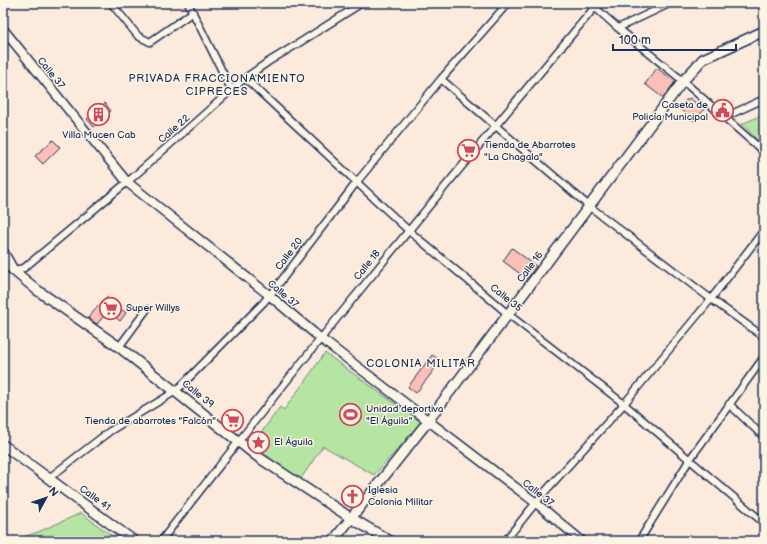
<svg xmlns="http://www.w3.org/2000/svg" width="767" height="544" font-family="'Balsamiq Sans',sans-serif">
  <rect width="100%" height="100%" fill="#fceadc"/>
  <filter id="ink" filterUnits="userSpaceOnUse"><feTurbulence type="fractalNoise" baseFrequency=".025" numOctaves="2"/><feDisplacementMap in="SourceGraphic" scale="8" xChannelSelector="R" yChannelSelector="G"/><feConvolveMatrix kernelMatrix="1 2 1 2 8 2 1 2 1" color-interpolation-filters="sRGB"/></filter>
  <g filter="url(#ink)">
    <path fill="#b6e4a2" stroke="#688a80" d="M764,114V142L761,144L742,124Z
      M325,353L422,423L374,475L323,446L300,480L252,445L280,407L284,410Z
      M81,513L119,541H11L38,532Z"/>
    <path fill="#fbbfb7" stroke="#1b2f5e" d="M657,68L675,82L663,98L645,84Z
      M690,98L704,110L694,121L680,109L686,100Z
      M105,103L111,111L94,127L87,119Z
      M53,140L60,147L43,164L35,156Z
      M512,248L536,266L527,279L503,261Z
      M106,297L126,313L120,321L108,311L97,324L88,318Z
      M432,355L441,361L416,393L408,387Z
      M231,412L242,421L234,431L223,421Z"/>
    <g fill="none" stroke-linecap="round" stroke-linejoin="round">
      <defs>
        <path id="minor" d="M111,3L138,36L150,42L193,12
          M188,3L232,91
          M590,3L618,28L683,81L764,152
          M618,28L671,3
          M245,78L408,230L508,314L624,404L764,523
          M441,79L589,206L711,299L764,337
          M725,117L764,99
          M3,266L13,270L24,268L132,178L245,78L268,62L299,43L362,3
          M119,347L147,309
          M729,404L764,437
          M49,478L110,431L176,391L263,303L274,290L356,183L441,79L508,3
          M161,541C301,359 447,183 595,7
          M505,541L542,495L624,404L711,299L764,230
          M639,541L690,459L764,357"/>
        <path id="tertiary" d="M3,29L127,182L269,295L320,338L536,503L582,541"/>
        <path id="secondary" d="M3,252L13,270L37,290L119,347L258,457L351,518L390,541
          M3,445L134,541
          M333,541L425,425L683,81L703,59L764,31"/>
      </defs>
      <use href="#minor" stroke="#1b2f5e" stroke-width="9"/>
      <use href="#tertiary" stroke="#1b2f5e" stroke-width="11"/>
      <use href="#secondary" stroke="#1b2f5e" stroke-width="12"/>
      <use href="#minor" stroke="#fcf5e5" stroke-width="6"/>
      <use href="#tertiary" stroke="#fcf5e5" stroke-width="8"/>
      <use href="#secondary" stroke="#fcf5e5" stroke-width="9"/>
    </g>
  </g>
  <defs>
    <symbol id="civic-ring" viewBox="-11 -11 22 22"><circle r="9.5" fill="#fcf5e5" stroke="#d1495b" stroke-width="1.5"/><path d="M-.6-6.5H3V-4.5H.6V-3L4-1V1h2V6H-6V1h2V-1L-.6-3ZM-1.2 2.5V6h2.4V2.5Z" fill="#d1495b"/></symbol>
    <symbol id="building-ring" viewBox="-11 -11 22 22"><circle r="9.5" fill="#fcf5e5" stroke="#d1495b" stroke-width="1.5"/><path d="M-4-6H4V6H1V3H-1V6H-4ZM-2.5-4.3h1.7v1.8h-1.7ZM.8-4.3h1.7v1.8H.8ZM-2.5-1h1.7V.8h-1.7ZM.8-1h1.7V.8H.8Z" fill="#d1495b"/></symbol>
    <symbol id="supermarket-ring" viewBox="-11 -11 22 22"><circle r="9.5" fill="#fcf5e5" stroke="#d1495b" stroke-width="1.5"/><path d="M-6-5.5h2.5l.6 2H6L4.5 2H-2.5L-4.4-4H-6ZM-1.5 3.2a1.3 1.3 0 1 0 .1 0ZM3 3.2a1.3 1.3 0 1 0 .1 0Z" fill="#d1495b"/></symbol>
    <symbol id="stadium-ring" viewBox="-11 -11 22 22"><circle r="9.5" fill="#fcf5e5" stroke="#d1495b" stroke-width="1.5"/><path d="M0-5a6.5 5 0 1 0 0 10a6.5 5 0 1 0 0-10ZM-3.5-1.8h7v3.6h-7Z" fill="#d1495b"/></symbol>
    <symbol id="sight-ring" viewBox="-11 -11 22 22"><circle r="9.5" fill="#fcf5e5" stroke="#d1495b" stroke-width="1.5"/><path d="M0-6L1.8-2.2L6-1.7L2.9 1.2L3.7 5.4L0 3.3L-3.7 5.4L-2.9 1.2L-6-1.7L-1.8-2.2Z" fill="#d1495b"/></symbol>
    <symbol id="church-ring" viewBox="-11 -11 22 22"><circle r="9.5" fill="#fcf5e5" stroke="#d1495b" stroke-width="1.5"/><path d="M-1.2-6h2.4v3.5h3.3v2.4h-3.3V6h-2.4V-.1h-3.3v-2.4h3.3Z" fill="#d1495b"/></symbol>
  </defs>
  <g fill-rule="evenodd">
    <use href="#civic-ring" x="710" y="98" width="25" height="25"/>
    <use href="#building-ring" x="86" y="102" width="25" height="25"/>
    <use href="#supermarket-ring" x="456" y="138" width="25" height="25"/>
    <use href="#supermarket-ring" x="98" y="296" width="25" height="25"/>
    <use href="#stadium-ring" x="338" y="402" width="25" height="25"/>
    <use href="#supermarket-ring" x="220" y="408" width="25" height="25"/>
    <use href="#sight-ring" x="246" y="430" width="25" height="25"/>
    <use href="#church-ring" x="340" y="484" width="25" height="25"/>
  </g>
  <g text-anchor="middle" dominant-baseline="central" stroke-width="3" stroke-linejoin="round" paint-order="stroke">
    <g font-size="10" fill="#1b2f5e" stroke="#fcf5e5">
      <text transform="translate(51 73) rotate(51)">Calle 37</text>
      <text transform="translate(174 129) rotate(-41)">Calle 22</text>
      <text transform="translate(289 254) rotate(-53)">Calle 20</text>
      <text transform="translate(367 265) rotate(-51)">Calle 18</text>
      <text transform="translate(530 267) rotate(-53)">Calle 16</text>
      <text transform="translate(283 294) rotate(40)">Calle 37</text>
      <text transform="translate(506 298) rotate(39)">Calle 35</text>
      <text transform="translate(198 394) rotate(39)">Calle 39</text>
      <text transform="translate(538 493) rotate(38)">Calle 37</text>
      <text transform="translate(95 498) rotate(36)">Calle 41</text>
    </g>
    <g font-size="10" fill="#1b2f5e" stroke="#fcf5e5" text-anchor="start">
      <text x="708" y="105" text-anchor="end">Caseta de<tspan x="708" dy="12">Policía Municipal</tspan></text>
      <text x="99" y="135" text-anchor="middle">Villa Mucen Cab</text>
      <text x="484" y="145">Tienda de Abarrotes<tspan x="484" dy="12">"La Chagala"</tspan></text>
      <text x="126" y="308">Super Willys</text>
      <text x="366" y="409">Unidad deportiva<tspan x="366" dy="12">"El Águila"</tspan></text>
      <text x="216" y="421" text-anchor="end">Tienda de abarrotes "Falcón"</text>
      <text x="274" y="442">El Águila</text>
      <text x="368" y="490">Iglesia<tspan x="368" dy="12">Colonia Militar</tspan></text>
    </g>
    <g font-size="11" letter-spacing="1" fill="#1b2f5e" stroke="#fcf5e5">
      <text x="217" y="78">PRIVADA FRACCIONAMIENTO<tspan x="217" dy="13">CIPRECES</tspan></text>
      <text x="421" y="363">COLONIA MILITAR</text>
    </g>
  </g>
  <rect width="767" height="544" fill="none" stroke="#fcf5e5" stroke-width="16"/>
  <rect x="8" y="8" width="751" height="528" fill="none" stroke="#1b2f5e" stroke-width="1.5" filter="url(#ink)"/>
  <g transform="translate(46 498) rotate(50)" stroke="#fcf5e5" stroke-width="3" paint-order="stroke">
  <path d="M0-3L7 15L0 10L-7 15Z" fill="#1b2f5e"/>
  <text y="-6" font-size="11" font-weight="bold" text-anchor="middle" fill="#1b2f5e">N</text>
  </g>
  <path d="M613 44v6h123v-6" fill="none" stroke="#1b2f5e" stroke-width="2"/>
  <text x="619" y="44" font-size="12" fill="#1b2f5e" stroke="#fcf5e5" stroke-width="3" paint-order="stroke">100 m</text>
</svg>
